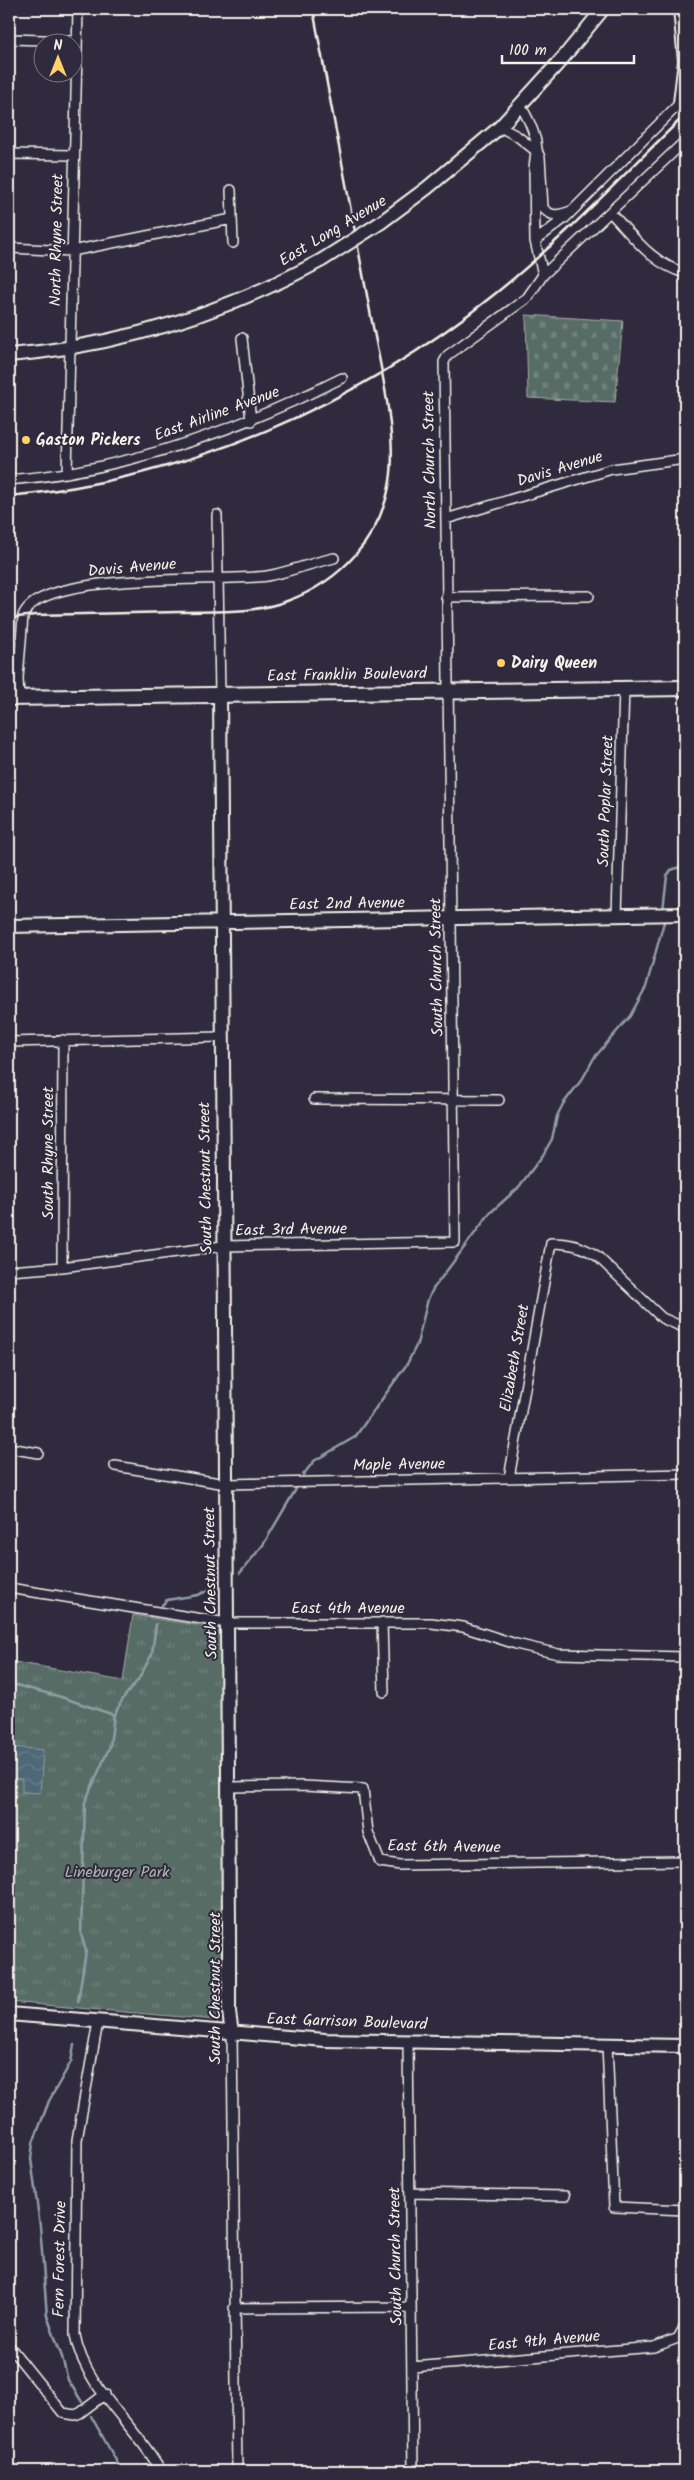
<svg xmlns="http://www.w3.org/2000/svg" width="694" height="2480" font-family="Kalam,sans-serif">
  <defs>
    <pattern id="cemetery-stones" width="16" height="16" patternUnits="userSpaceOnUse" patternTransform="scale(1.25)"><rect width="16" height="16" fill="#586c66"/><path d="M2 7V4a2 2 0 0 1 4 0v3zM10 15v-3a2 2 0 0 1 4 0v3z" fill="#71817c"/></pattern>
    <pattern id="park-tufts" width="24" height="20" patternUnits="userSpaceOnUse" patternTransform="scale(1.25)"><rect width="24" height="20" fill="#586c66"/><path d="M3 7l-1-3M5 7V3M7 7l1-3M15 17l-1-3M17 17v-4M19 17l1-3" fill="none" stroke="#71817c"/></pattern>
    <pattern id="water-waves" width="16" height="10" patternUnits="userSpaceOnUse" patternTransform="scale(1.25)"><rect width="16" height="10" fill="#4e6777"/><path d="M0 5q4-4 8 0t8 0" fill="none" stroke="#687d8a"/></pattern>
  </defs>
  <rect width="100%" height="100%" fill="#2f2a3d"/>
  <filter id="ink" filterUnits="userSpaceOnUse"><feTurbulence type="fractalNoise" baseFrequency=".02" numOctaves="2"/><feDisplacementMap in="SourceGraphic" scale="10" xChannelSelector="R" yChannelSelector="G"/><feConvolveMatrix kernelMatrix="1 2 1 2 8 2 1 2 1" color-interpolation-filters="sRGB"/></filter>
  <g filter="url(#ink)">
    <path fill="url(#cemetery-stones)" stroke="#a6aea7" d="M526,315L623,321L615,402L528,398Z"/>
    <path fill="url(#park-tufts)" stroke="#a6aea7" d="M133,1615L221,1629L226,1931L222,1963V2013L216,2020L9,2002V1661L123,1681Z"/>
    <path fill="url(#water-waves)" stroke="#909ea4" d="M12,1747L43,1750L40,1793L22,1792V1779L10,1778Z"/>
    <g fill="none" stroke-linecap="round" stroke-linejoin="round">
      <path stroke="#909ea4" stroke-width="2.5" d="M663,910L667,876L671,870L680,867L685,845
        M303,1475L314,1461L355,1437L407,1364L417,1344L428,1299L433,1289L490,1213L518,1188L543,1155L552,1139L557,1116L563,1104L583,1078L594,1058L630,1016L646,987L664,922
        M240,1573L263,1545L296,1489
        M162,1605L167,1600L198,1595L220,1585
        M9,1680L16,1685L61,1697L114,1715
        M78,2001L86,1951L81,1934L85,1802L110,1746L114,1715L124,1697L138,1680L152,1654L156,1624
        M74,2045L71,2062L49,2101L33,2143L31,2159L40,2226L47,2316L62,2357L68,2380L82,2402
        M91,2416L122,2471"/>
      <defs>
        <path id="street" d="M9,39L77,41
          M520,106C527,115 533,130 536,141C537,148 536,151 540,157L543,208C552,218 560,215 571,211
          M500,127L517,136L536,151L534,168L535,241L543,275
          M9,154L73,155
          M231,190L233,243
          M610,212C633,236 652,264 685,273
          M535,241L565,218L683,100
          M9,248L72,251L232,219
          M242,338L251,421
          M67,473L78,9
          M9,480C125,471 238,430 342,378
          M217,515L220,695
          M446,519L612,469L685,459
          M446,597L589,596
          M19,698L18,678L23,616C38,569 223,583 267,576C289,572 311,563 334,558
          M617,915L624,688
          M9,1042L221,1037
          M314,1099L499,1100
          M62,1267L63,1040
          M9,1271L62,1267L223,1246L455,1242L444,362L448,355L527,298L543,275L685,141
          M9,1448L38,1453
          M115,1466L226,1484L685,1474
          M509,1478L551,1243C569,1243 582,1246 597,1256L662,1318L685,1328
          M9,1588L227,1623H431L463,1627L516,1644L558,1654L685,1657
          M382,1622L384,1692
          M230,1787L303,1786L363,1789L368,1832L380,1862L400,1865L685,1861
          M98,2022L77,2140L75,2335C85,2389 136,2425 161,2471
          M232,2034L237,2471
          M408,2041L413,2471
          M607,2044L614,2207L685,2210
          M410,2193L565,2196
          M234,2308L411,2307
          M9,2346L63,2413L75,2415L80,2413L105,2394
          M412,2367L654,2347L678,2338L685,2326"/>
        <path id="secondary" d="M680,103L685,61L680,9
          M380,223L427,188L500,127L562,59L603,9
          M9,355C119,346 225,313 322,260
          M220,695C222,1134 230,1573 229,2012L232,2034
          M9,926L685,914
          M9,2014L325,2040L685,2046"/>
        <path id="primary" d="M9,698L685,688"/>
      </defs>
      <use href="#street" stroke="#f4f1e8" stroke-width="12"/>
      <use href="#secondary" stroke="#f4f1e8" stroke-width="16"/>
      <use href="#primary" stroke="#f4f1e8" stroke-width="18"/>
      <use href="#street" stroke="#2f2a3d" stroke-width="9"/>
      <use href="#secondary" stroke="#2f2a3d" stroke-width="12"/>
      <use href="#primary" stroke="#2f2a3d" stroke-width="14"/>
      <path stroke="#f4f1e8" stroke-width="2.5" d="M9,496C186,480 359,404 496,293C563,239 623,175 685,115
        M9,618L35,615C83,614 131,613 179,612C215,611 252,614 287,601C340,582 381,538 390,481C398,432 378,356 369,306C350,207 332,108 313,9"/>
      <defs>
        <path id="secondary-bridge" d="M322,260L380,223"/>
      </defs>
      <use href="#secondary-bridge" stroke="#f4f1e8" stroke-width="16" stroke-linecap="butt"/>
      <use href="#secondary-bridge" stroke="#2f2a3d" stroke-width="12"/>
    </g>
  </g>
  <g fill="#ffd166" stroke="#2f2a3d" stroke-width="2">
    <circle cx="26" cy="440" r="5"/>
    <circle cx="501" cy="663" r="5"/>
  </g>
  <g text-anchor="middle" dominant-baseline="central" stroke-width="4" stroke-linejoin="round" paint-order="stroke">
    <g font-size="16" fill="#f4f1e8" stroke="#2f2a3d">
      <text transform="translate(333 231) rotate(-31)">East Long Avenue</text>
      <text transform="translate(57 240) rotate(-89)">North Rhyne Street</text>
      <text transform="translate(217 414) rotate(-20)">East Airline Avenue</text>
      <text transform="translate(430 460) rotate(-91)">North Church Street</text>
      <text transform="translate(560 469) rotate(-17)">Davis Avenue</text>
      <text transform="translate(132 568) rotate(-5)">Davis Avenue</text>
      <text transform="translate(347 675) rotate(-1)">East Franklin Boulevard</text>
      <text transform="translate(606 801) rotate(-88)">South Poplar Street</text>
      <text transform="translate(347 904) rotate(-1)">East 2nd Avenue</text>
      <text transform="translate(437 967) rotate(-91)">South Church Street</text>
      <text transform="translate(48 1153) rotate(-90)">South Rhyne Street</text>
      <text transform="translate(206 1178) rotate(-91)">South Chestnut Street</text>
      <text transform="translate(291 1230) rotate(-1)">East 3rd Avenue</text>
      <text transform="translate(515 1358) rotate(-80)">Elizabeth Street</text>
      <text transform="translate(399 1465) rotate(-1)">Maple Avenue</text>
      <text transform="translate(211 1583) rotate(-91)">South Chestnut Street</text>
      <text x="348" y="1608">East 4th Avenue</text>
      <text transform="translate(444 1847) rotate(1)">East 6th Avenue</text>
      <text transform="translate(215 1988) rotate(-90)">South Chestnut Street</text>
      <text transform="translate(347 2022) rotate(2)">East Garrison Boulevard</text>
      <text transform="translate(396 2256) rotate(-91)">South Church Street</text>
      <text transform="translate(60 2259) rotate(-89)">Fern Forest Drive</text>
      <text transform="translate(544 2341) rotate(-5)">East 9th Avenue</text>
    </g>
    <g font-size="16" font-weight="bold" fill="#f4f1e8" stroke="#2f2a3d" text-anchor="start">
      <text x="36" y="440">Gaston Pickers</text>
      <text x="511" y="663">Dairy Queen</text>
    </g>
    <g font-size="16" fill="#aeb5ae" stroke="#2f2a3d">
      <text x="117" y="1872">Lineburger Park</text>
    </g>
  </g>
  <rect width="694" height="2480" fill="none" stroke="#2f2a3d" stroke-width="30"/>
  <rect x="15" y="15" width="664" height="2450" fill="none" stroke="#f4f1e8" stroke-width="2" filter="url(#ink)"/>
  <g transform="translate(58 58)"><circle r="24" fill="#2f2a3d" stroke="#7e7a81"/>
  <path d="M0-4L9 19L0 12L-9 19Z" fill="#ffd166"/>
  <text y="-8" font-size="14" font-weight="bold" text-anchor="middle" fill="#f4f1e8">N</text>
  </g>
  <path d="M502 55v8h132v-8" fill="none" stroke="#f4f1e8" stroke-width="2.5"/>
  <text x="509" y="55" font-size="15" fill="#f4f1e8" stroke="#2f2a3d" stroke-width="4" paint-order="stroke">100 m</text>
</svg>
